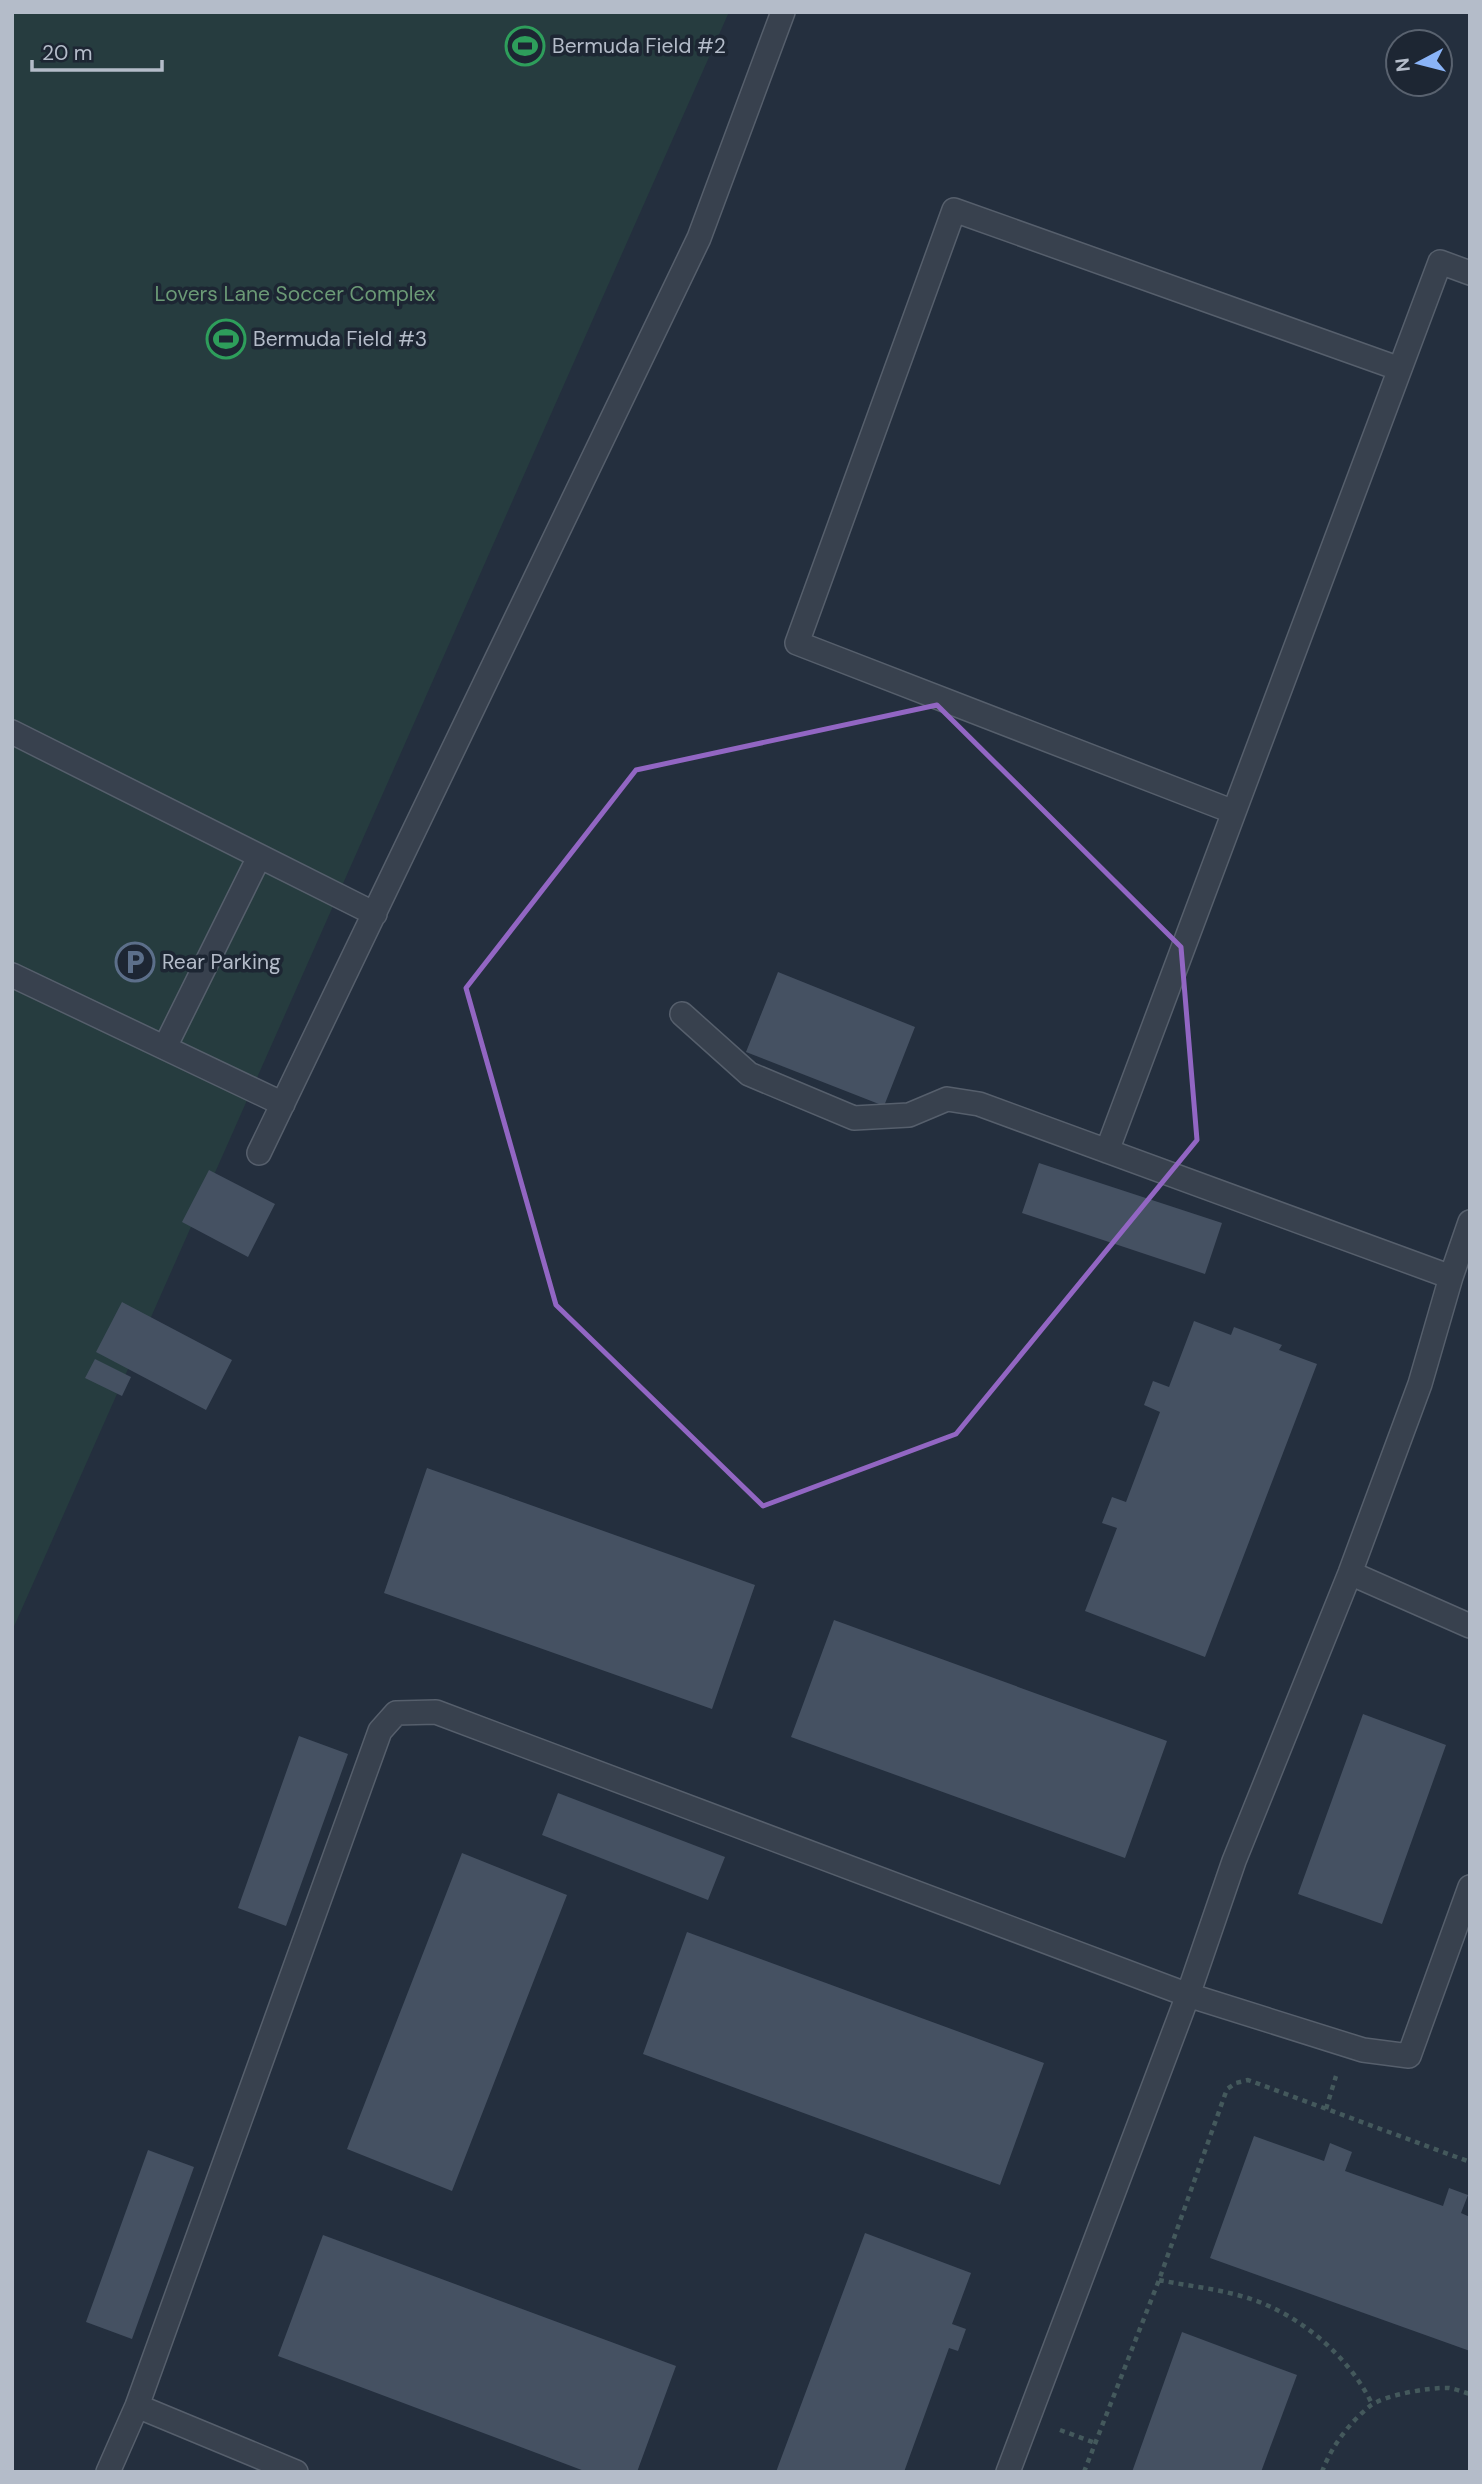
<svg xmlns="http://www.w3.org/2000/svg" width="1482" height="2484" font-family="'DM Sans',sans-serif">
  <rect width="100%" height="100%" fill="#242f3e"/>
  <path fill="#263c3f" d="M12,12H729L12,1631Z"/>
  <path fill="#455162" d="M778,972L915,1027L884,1106L746,1052Z
    M1039,1163L1222,1223L1205,1274L1022,1213Z
    M209,1170L275,1204L248,1257L182,1222Z
    M122,1302L232,1360L206,1410L96,1352Z
    M1194,1321L1231,1335L1234,1327L1282,1345L1279,1350L1317,1364L1205,1657L1085,1611L1117,1528L1102,1523L1112,1497L1126,1502L1160,1412L1144,1405L1153,1381L1169,1387Z
    M95,1359L131,1377L122,1396L85,1378Z
    M427,1468L755,1585L712,1709L384,1593Z
    M834,1620L1167,1741L1125,1858L791,1737Z
    M1363,1714L1446,1745L1382,1924L1298,1894Z
    M299,1736L348,1754L286,1926L238,1908Z
    M558,1793L725,1857L708,1900L542,1835Z
    M462,1853L567,1895L452,2191L347,2149Z
    M687,1932L1044,2063L1000,2185L643,2054Z
    M1254,2136L1324,2161L1330,2143L1352,2152L1345,2171L1443,2206L1449,2188L1468,2195L1461,2213L1470,2217V2351L1210,2258Z
    M148,2150L194,2167L132,2339L86,2322Z
    M865,2233L971,2273L952,2324L966,2329L958,2351L949,2348L904,2472H776Z
    M323,2235L676,2366L637,2472H587L278,2356Z
    M1182,2332L1297,2375L1261,2472H1132Z"/>
  <g fill="none" stroke-linecap="round" stroke-linejoin="round">
    <defs>
      <path id="lane" d="M12,732L375,914
        M1234,812L797,643L954,210L1400,369
        M12,975L283,1104
        M682,1014L749,1074L854,1118L909,1115L947,1099L979,1104L1451,1277
        M165,1047L259,857
        M1107,1151L1440,262L1470,273
        M259,1153L699,238L783,12
        M1350,1573L1470,1626
        M137,2406L296,2472
        M108,2472L137,2406L380,1731L396,1713L436,1712L1188,1995L1363,2050L1409,2056L1470,1887
        M1008,2472L1188,1995L1234,1861L1350,1573L1420,1384L1451,1277L1470,1222"/>
    </defs>
    <use href="#lane" stroke="#565f6c" stroke-width="26"/>
    <path stroke="#44595c" stroke-width="4.5" stroke-dasharray="5 5" stroke-linecap="butt" d="M1326,2109L1336,2076
      M1159,2280C1188,2286 1220,2289 1248,2298C1299,2314 1349,2356 1372,2404
      M1060,2430L1095,2443
      M1084,2472L1159,2280L1227,2089L1236,2083L1248,2080L1470,2162
      M1322,2472C1331,2447 1349,2423 1370,2406C1384,2395 1430,2387 1449,2388C1456,2389 1463,2392 1470,2394"/>
    <use href="#lane" stroke="#38414e" stroke-width="23"/>
  </g>
  <path fill="none" stroke="#9266c3" stroke-width="5" stroke-linejoin="round" d="M937,705L1181,947L1197,1140L956,1434L763,1506L556,1305L466,988L636,770Z"/>
  <defs>
    <symbol id="stadium-ring" viewBox="-11 -11 22 22"><circle r="9.5" fill="#1d2633" stroke="#2e9e5b" stroke-width="1.5"/><path d="M0-5a6.5 5 0 1 0 0 10a6.5 5 0 1 0 0-10ZM-3.5-1.8h7v3.6h-7Z" fill="#2e9e5b"/></symbol>
    <symbol id="parking-ring" viewBox="-11 -11 22 22"><circle r="9.5" fill="#1d2633" stroke="#5c6f8a" stroke-width="1.5"/><path d="M-3.5-5.5H1a3.5 3.5 0 0 1 0 7H-1V5.5H-3.5ZM-1-3.4V-.6H.8a1.4 1.4 0 0 0 0-2.8Z" fill="#5c6f8a"/></symbol>
  </defs>
  <g fill-rule="evenodd">
    <use href="#stadium-ring" x="503" y="24" width="44" height="44"/>
    <use href="#stadium-ring" x="204" y="317" width="44" height="44"/>
    <use href="#parking-ring" x="113" y="940" width="44" height="44"/>
  </g>
  <g text-anchor="middle" dominant-baseline="central" stroke-width="7" stroke-linejoin="round" paint-order="stroke">
    <g font-size="21" fill="#b4bcc9" stroke="#1d2633" text-anchor="start">
      <text x="552" y="46">Bermuda Field #2</text>
      <text x="253" y="339">Bermuda Field #3</text>
      <text x="162" y="962">Rear Parking</text>
    </g>
    <g font-size="21" fill="#6b9a76" stroke="#1d2633">
      <text x="295" y="294">Lovers Lane Soccer Complex</text>
    </g>
  </g>
  <rect width="1482" height="2484" fill="none" stroke="#b4bcc9" stroke-width="28"/>
  <g transform="translate(1419 63) rotate(263)"><circle r="33" fill="#1d2633" stroke="#59626f" stroke-width="2"/>
  <path d="M0-5L12 26L0 18L-12 26Z" fill="#8ab4f8"/>
  <text y="-10" font-size="19" font-weight="bold" text-anchor="middle" fill="#b4bcc9">N</text>
  </g>
  <path d="M32 60v10h130v-10" fill="none" stroke="#b4bcc9" stroke-width="3.5"/>
  <text x="42" y="60" font-size="21" fill="#b4bcc9" stroke="#1d2633" stroke-width="5" paint-order="stroke">20 m</text>
</svg>
